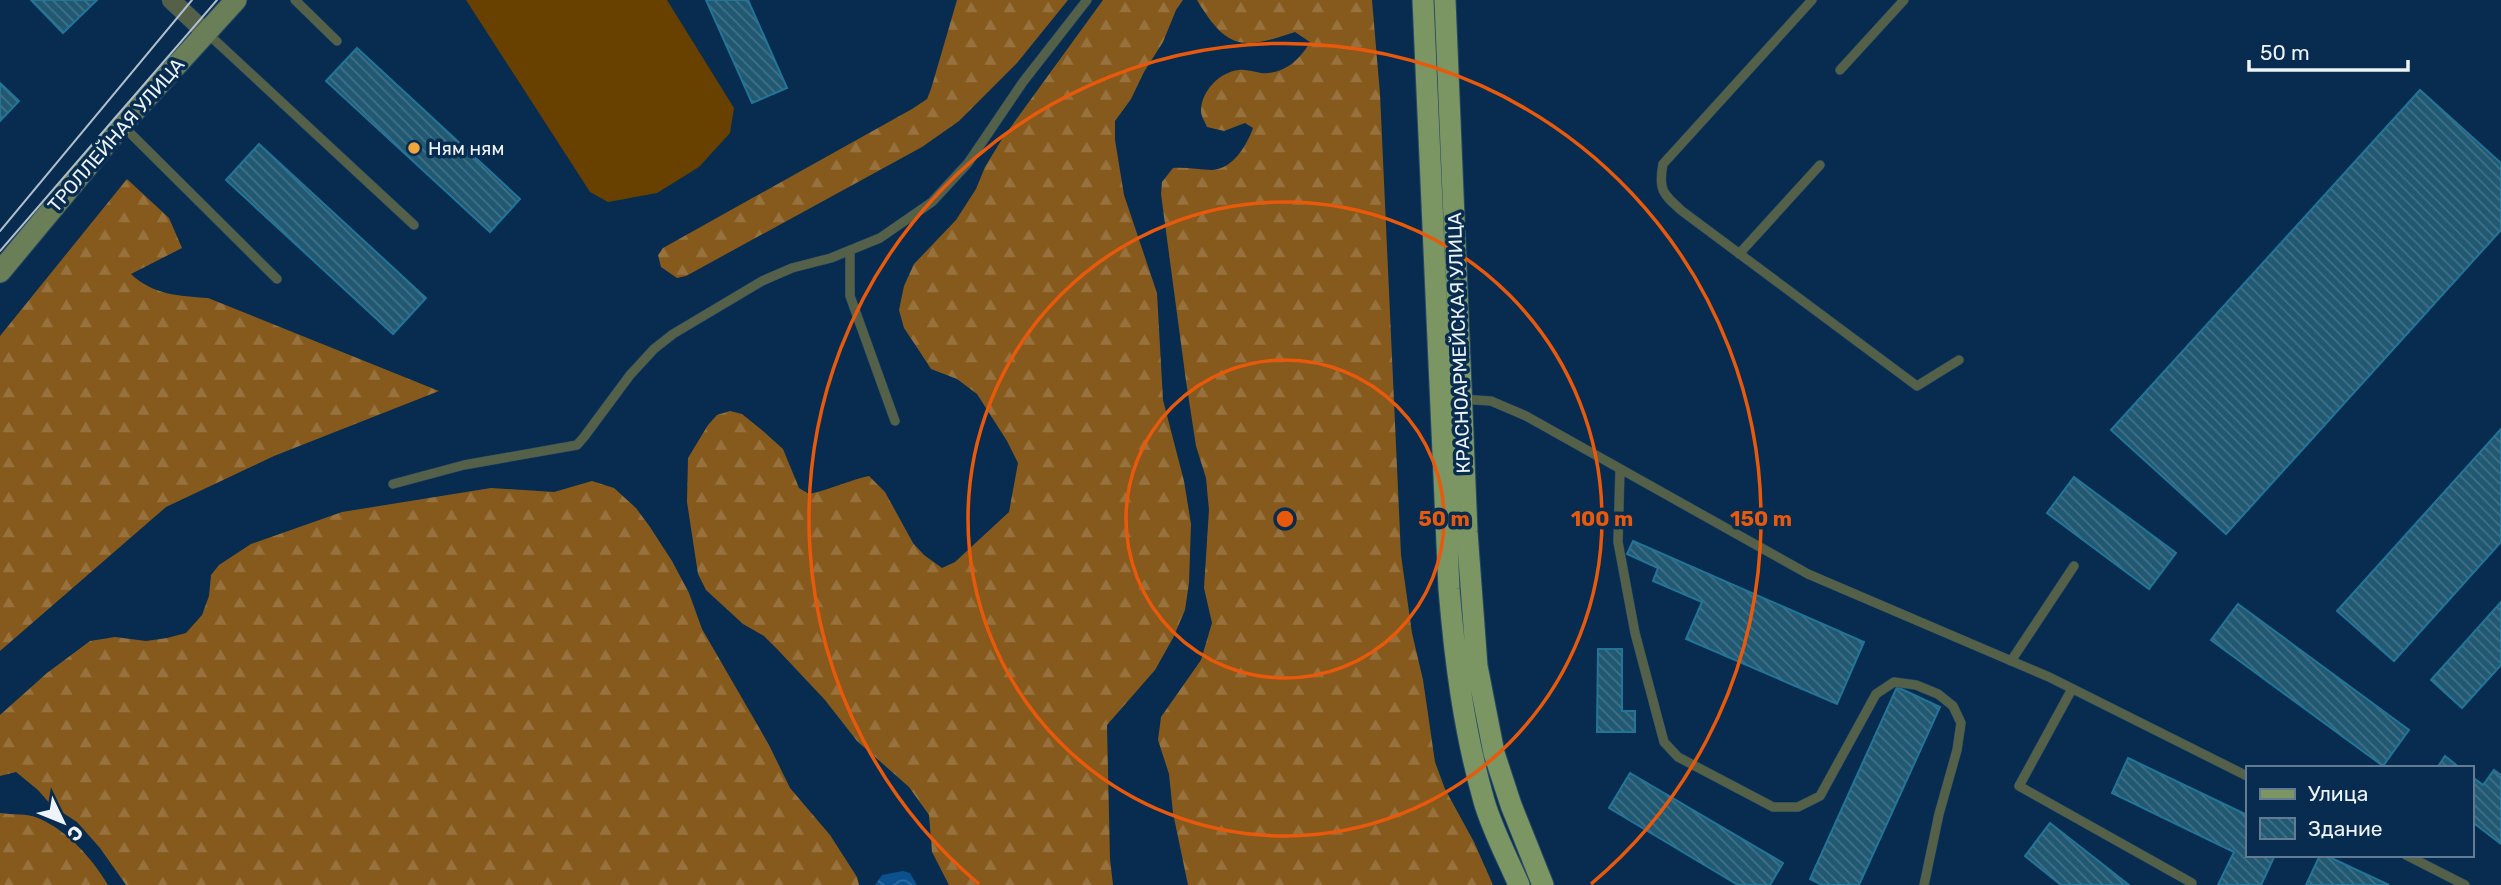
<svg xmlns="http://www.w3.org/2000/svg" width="2501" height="885" font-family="Rubik,sans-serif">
  <defs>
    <pattern id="forest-firs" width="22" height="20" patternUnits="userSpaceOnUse" patternTransform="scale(1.75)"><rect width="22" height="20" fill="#865a1c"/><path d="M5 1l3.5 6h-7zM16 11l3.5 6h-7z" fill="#97723e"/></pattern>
    <pattern id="water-waves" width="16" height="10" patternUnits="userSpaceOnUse" patternTransform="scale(1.75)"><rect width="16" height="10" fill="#0b518e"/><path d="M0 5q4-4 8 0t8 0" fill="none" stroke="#2f6a9f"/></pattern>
    <pattern id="building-back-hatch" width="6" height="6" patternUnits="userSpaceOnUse" patternTransform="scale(1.75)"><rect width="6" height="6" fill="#215973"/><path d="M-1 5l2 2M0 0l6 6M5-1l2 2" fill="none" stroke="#427188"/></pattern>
  </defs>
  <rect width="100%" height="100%" fill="#072c4f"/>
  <path fill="url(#forest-firs)" d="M957,0H1068L1017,63L959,121L922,147L686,276L677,278L661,267L658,255L663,248L912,109L927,99L931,89Z
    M1103,0H1183L1176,10L1163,42L1144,72L1131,99L1115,121V140L1124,195L1157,293L1163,400L1184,481L1191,524L1189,583L1185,610L1173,638L1155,670L1107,725L1110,859L1113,885H949L932,852L929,815L909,787L857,741L825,700L778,650L764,636L743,624L706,590L698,574L687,502L688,458L708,425L717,415L730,411L742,414L763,431L783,449L799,488L809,494C830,490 849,480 869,476L885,492L913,543L924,555L942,568L955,562L1009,512L1018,463L1007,441L977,394L957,379L931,369L920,352L904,328L899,310L904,286L914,264L956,220L976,189L985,167L1002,139Z
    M1197,0H1372L1380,94L1401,555L1412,633L1423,680L1435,762L1445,789L1474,842L1493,885H1188L1173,813L1169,774L1158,740L1161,717L1201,660L1212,623L1204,588L1209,510L1206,478L1196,446L1186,381L1161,194L1162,182L1173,168C1187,167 1199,170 1212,170C1233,169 1247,145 1253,128L1245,123L1224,131L1207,127C1205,122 1201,116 1201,111C1201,92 1219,72 1239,70C1246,69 1254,72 1261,73C1283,75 1300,60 1310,42L1295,32C1242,50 1227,50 1197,0Z
    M127,179L169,218L182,248L131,274C153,295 179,296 208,298L439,391L274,456L166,507L0,651V336Z
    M592,481L614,488L636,508L650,527L672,561L689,593L702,629L769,745L790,788L830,835L857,877L859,885H126L100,848L77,822L51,805L38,790L16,772L0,776V715L47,673L90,641L115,637L146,641L167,638L186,633L202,615L209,596L211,575L219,565L251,544L342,512L491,488L554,492Z
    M0,813C12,815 27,813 38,818C68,831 91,857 108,885H0Z"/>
  <path fill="#684100" d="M466,0H667L734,108L730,133L699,167L657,193L608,202L590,192Z"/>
  <path fill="url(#water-waves)" d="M903,871L910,873L917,885H875L882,875Z"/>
  <path fill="url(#building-back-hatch)" stroke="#237598" stroke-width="2" d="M31,0H97L63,33Z
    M706,0H748L787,88L752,103Z
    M357,48L520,199L490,232L326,81Z
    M0,83L19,101L0,121Z
    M2420,90L2501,163V230L2226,534L2111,430Z
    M259,144L426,298L393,334L226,180Z
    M2501,429V542L2394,661L2337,611Z
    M2074,477L2176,553L2149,589L2047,513Z
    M1633,541L1864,642L1837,704L1686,639L1702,602L1653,581L1658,568L1627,554Z
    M2501,602V665L2462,708L2431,680Z
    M2238,604L2409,730L2383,766L2211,640Z
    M1598,649H1622V711H1635V732H1597Z
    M1897,687L1940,707L1859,885H1822L1810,879Z
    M2445,756L2460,768H2437Z
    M2128,758L2247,815V855H2275L2261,885H2218L2234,852L2112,793Z
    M2494,770L2501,775V844L2471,821V776L2483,785Z
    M1630,773L1783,863L1770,885H1738L1609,808Z
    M2050,823L2129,885H2061L2025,856Z
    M2320,855H2325L2389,885H2306Z"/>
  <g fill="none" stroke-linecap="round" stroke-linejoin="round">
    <defs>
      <path id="lane" d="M295,0L337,41
        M1812,0L1663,164C1658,190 1663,194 1682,211L1917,386L1959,360
        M207,33L414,225
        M1840,70L1904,0
        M123,126L277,279
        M850,250V296L895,421
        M1739,254L1820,165
        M1460,399L1491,401L1526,416L1808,574L2049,677L2247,776
        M1620,469L1618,542L1635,633L1664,742L1678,757L1773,807H1798L1820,796L1876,694L1894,682L1916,685L1938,694L1953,706L1961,723L1957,750L1939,814L1924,885
        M393,484L464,465L577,445L584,437L630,375L654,349L673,334L762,281L792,268L831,258L880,238L932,202L968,163L1023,82L1087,0
        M2011,661L2074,566
        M2072,689L2019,786L2192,883
        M2406,855L2465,885"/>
      <path id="street" d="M171,0L205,32"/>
      <path id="secondary" d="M0,272L122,125L236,0"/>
      <path id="primary" d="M1423,0L1449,589C1455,661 1464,731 1484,801C1492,829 1507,857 1519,885
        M1445,0L1467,532L1477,666L1494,753L1511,805L1543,885"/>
    </defs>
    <use href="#lane" stroke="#274867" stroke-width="10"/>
    <use href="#street" stroke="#274867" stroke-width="19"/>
    <use href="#secondary" stroke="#274867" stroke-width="23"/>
    <use href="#primary" stroke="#274867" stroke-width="23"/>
    <use href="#lane" stroke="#546148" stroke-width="9"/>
    <use href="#street" stroke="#546148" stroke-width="18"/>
    <use href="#secondary" stroke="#6a7f57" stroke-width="21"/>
    <use href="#primary" stroke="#7b9663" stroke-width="21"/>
    <path stroke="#b0becc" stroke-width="2" d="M0,231L192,0
      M0,251L217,0"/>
  </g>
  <g fill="none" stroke="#e8590c" stroke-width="3.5">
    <circle cx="1285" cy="519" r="159"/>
    <circle cx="1285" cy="519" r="317"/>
    <path d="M979 884A476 476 0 1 1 1591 884"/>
  </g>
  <circle fill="#f0a63f" stroke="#072c4f" stroke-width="2.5" cx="414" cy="148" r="7"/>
  <g text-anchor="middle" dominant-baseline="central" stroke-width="7" stroke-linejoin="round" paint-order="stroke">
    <g font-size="19" fill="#eef3f9" stroke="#072c4f">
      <text transform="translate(116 135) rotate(-49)">ТРОЛЛЕЙНАЯ УЛИЦА</text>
      <text transform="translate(1459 343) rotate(-92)">КРАСНОАРМЕЙСКАЯ УЛИЦА</text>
    </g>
    <g font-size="19" fill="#eef3f9" stroke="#072c4f" text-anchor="start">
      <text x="428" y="148">Ням ням</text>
    </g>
  </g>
  <circle cx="1285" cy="519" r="10" fill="#e8590c" stroke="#072c4f" stroke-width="3.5"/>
  <g font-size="21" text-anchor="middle" font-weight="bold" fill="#e8590c" stroke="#072c4f" stroke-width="7" stroke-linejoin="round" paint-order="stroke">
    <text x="1444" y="526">50 m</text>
    <text x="1602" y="526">100 m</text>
    <text x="1761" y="526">150 m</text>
  </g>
  <rect x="2246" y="766" width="228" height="91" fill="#072c4f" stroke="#637c93" stroke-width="2"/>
  <rect x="2260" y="789" width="35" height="10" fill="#7b9663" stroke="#637c93" stroke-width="2"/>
  <text x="2308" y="801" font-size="21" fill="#eef3f9">Улица</text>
  <rect x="2260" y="818" width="35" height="21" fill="url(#building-back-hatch)" stroke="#637c93" stroke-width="2"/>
  <text x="2308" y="836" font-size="21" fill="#eef3f9">Здание</text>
  <g transform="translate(63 822) rotate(133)" stroke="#072c4f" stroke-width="5" paint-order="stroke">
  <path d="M0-5L12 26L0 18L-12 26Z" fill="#eef3f9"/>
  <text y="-10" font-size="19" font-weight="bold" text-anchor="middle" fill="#eef3f9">С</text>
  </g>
  <path d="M2249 60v10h159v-10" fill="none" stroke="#eef3f9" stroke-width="3.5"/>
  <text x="2260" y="60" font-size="21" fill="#eef3f9" stroke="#072c4f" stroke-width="5" paint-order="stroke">50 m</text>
</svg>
